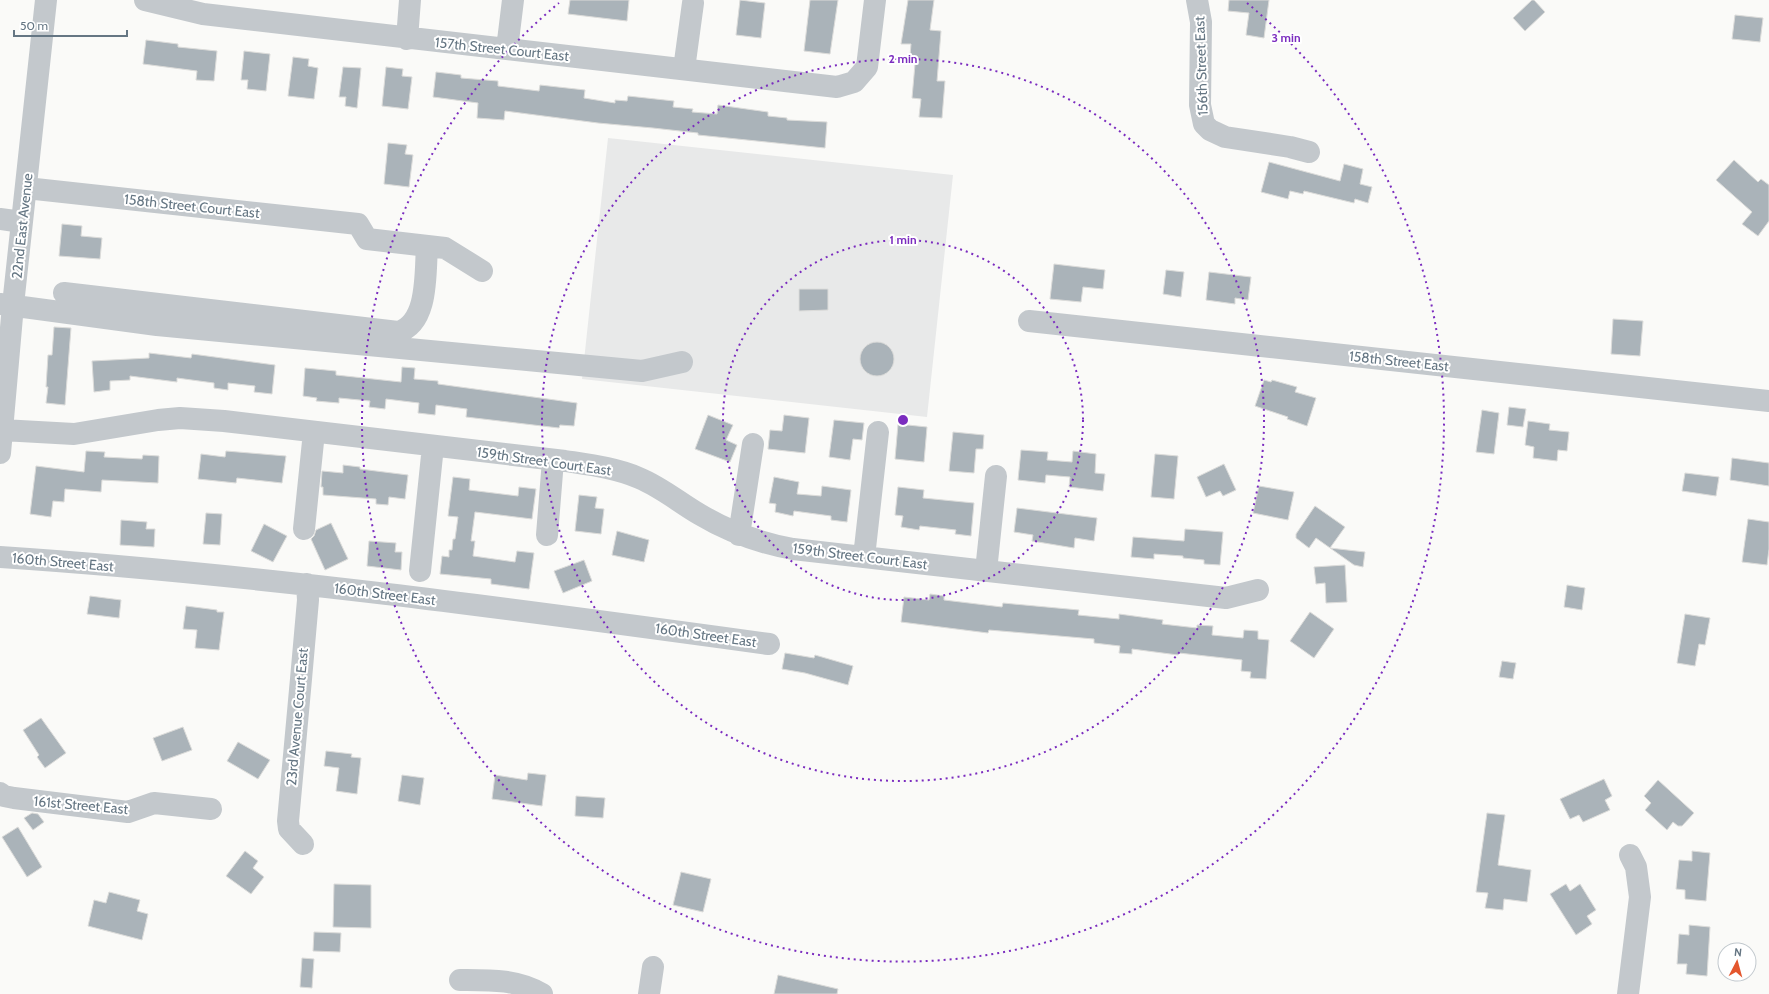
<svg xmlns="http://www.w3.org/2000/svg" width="1769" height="994" font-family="Cabin,sans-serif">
  <rect width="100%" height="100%" fill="#fafaf8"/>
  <path fill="#e8e9e9" d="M608,138L953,175L927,417L582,379Z"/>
  <path fill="#aab3b9" stroke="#dcdcda" d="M570,0H629L627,21L568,14Z
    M740,0L765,3L761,38L736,35Z
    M810,0H838L830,54L804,51Z
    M908,0H934L930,30L941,31L937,81H945L942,118L919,117L921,99L912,98L915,64H912L913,56H910L911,44H901Z
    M1229,0H1269L1264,38L1246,35L1249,13L1228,11Z
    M1532,0H1534L1545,12L1525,31L1513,18Z
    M1735,15L1763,18L1760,42L1732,39Z
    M146,40L178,44V47L217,51L214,81L196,80L197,71L143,64Z
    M244,51L270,54L266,91L247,89L248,80H241Z
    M293,57L309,59L308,66L318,68L314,99L288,96Z
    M343,67L361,68L357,108L345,106L346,97H339Z
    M386,67L403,69L402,76L412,77L408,109L382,106Z
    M436,72L461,75V78L498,81V86L539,91L540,85L585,90L584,98L615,103V100L627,101L628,96L674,101L673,107L693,109L692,112L717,114L718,105L768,112V116L787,118V120L827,122L825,148L698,135V133L653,128L598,123L505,111L504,120L477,118L478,103L433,97Z
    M388,143L407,145L405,154L413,155L409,187L384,184Z
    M1734,160L1758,182L1761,179L1769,185V221L1758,236L1742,224L1752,212L1716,180Z
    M1269,162L1340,181L1344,164L1363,169L1360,184L1372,187L1368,203L1355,199L1354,203L1304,191L1303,194L1290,191L1288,199L1261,192Z
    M62,224L82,226L81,236L102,238L100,259L59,256Z
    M1054,264L1105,270L1103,289L1083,287L1081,302L1050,299Z
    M1166,270L1184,272L1181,297L1163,294Z
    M1209,272L1251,277L1248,300L1235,298V304L1206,300Z
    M799,289H828V310L799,311Z
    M1613,319L1643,321L1640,356L1611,354Z
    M54,327L71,328L65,405L46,403L48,387H46L48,355H52Z
    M860 359a17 17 0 1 1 34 0a17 17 0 1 1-34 0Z
    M149,353L191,358L192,354L275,365L272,394L254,392L255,386L228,383V390L214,388V383L177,378V382L130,376V380L110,381V390L94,392L92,361L149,358Z
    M402,367L415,368L414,379L438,381V384L577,403L574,426L560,425L559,428L466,417L467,409L436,405L435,415L418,413L419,403L386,399L385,409L369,407L370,401L339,398V403L316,401L317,398L303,396L305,368L336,371V375L401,382Z
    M1264,380L1271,382L1272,380L1297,387L1295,392L1316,398L1307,426L1287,419L1288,417L1255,406Z
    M1509,407L1526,409L1523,427L1507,425Z
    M1482,410L1499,413L1494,454L1476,452Z
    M708,415L733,425L726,440L737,445L730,462L695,449Z
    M784,415L809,418L805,453L768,449L770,430L782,431Z
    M834,420L864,423L862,440L853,439L850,460L829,457Z
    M1528,421L1550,424L1549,430L1569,432L1567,451L1558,450L1557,461L1533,458L1534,447L1525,445Z
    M898,424L927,427L924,462L895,459Z
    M953,432L984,435L983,449H976L974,473L949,471Z
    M1021,450L1048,452L1047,460L1072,462L1073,451L1096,454L1095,473L1105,474L1103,491L1069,487L1070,477L1046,475L1045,483L1018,480Z
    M86,451L105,452L104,457L142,459L143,455L159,456L158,483L102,480L101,492L65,489L64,502L53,501L51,517L30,514L36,466L84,472Z
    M226,451L286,456L282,483L237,478L236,483L198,479L201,454L225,457Z
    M1155,454L1178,456L1174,499L1151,497Z
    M1732,458L1769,463V486L1730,480Z
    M1224,464L1236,490L1223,496L1220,491L1206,497L1197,477Z
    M343,465L360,467V469L408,475L405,499L389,497L388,505L376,504V499L323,495V487H321L322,471L343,473Z
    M1685,473L1719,477L1716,496L1682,491Z
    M453,477L470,479L469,490L518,496L519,487L536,489L532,519L475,512L471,541H475L473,556L515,562L517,551L534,553L529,589L491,584V579L440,574L442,556L449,557V550H452L453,539H455L458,517L448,516Z
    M774,477L799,482L797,494L821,496L822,486L851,490L847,522L831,520V516L794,511L793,516L775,512L776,504L769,503Z
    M1259,486L1294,492L1288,520L1253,513Z
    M898,487L924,490L923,498L974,503L971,536L955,534L956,530L920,526L919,530L901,527L903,516L895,515Z
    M579,495L597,497L595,508L604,509L601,534L575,531Z
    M1315,506L1345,527L1330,548L1365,552L1363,567L1354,565L1316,538L1309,548L1296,538V534Z
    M1017,508L1097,518L1094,541L1075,538L1074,548L1032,541L1033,535L1014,532Z
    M206,513L222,514L220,545L203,544Z
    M1748,519L1769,522V549L1767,565L1742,562Z
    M121,520L147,522L146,529H155L154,547L120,545Z
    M331,523L348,559L325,570L311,539L314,536L316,530Z
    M264,524L287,536L273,562L251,551Z
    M1185,529L1223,532L1220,565L1204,564V560L1183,558V556L1154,554V559L1131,557L1133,537L1184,541Z
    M617,531L649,540L644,562L612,555Z
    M369,541L396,543L395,552H402L401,570L367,566Z
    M584,560L592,581L563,593L554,571Z
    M1345,565L1347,602L1326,603L1325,583L1316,584L1314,567Z
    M1567,585L1585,588L1582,610L1564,607Z
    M930,594L944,596V600L1002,607L1003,603L1079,610L1078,615L1119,619V614L1163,620L1162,624L1197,628V625L1213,626L1212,635L1243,638L1244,630L1258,631V639L1269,640L1266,679L1250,678L1251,672L1241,671L1242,660L1179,653L1178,655L1132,649V654L1119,653L1120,646L1094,643V639L989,630L988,633L901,622L904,597L929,600Z
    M90,596L121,600L119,618L87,614Z
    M186,606L217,610V612H224L219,650L195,648L197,630L183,629Z
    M1310,612L1334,629L1314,658L1290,641Z
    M1685,614L1710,618L1705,645L1699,644L1695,666L1677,663Z
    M785,653L814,658L815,655L853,666L848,685L805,673L782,669Z
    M1502,661L1516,663L1513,679L1499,677Z
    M41,718L66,753L45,768L37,757L39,755L23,730Z
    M183,727L192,750L162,761L153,738Z
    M238,742L270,760L258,779L227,761Z
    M326,751L352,754L351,757L361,758L357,794L336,791L339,768L324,766Z
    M528,773L546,775L542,806L492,799L495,775L527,780Z
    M402,775L424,778L420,805L398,801Z
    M1604,779L1612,796L1605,800L1610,810L1583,822L1579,815L1570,819L1560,799Z
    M1658,780L1694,813L1682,826H1678L1673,822L1667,830L1645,810L1651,803L1644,796Z
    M576,796L605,798L603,818L575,816Z
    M32,813L38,814L44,822L33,830L24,818Z
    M1487,813L1505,815L1498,865L1531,870L1527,902L1504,899L1503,910L1485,908L1488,893L1476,892Z
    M18,827L42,867L27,877L2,837Z
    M245,851L258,861L253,868L264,877L251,894L226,876Z
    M1692,851L1710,853L1706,901L1685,899V890L1676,889L1679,860L1692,861Z
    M681,872L711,879L703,912L673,905Z
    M334,884L371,885V928L333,927Z
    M1566,884L1570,891L1580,884L1596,910L1587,916L1592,924L1576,935L1550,894Z
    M109,892L140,900L137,911L148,914L142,940L88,926L94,900L106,903Z
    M1689,925L1710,927L1707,976L1686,974L1687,964H1677L1679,934L1689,935Z
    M314,932L341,933L340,952L313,951Z
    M302,958L314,959L312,988L300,987Z
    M778,975L838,989L837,994H774Z"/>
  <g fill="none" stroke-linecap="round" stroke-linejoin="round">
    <path stroke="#c3c8cc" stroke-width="22" d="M145,0L203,14L837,87L854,82L867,67L875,0
      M1197,0L1201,22L1200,105L1204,124L1210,130L1225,137L1290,147L1309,152
      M407,39L410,0
      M507,49L513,0
      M684,69L693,3
      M26,188L358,224L367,239L445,248L482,271
      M0,219L22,222
      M64,293L398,332C429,323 425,272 427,246
      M0,304L157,325L642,371L682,362
      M1029,321L1769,401
      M2,430L74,434L158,420L180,418L224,421L565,461C591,465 616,468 639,478C661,487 680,503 699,514C729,532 760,543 793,549L1226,598L1258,590
      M0,453L13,305L46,0
      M304,529L314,432
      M547,535L553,460
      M739,535L753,444
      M0,557C257,574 513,609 769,644
      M864,557L878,432
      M420,571L433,446
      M986,571L996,476
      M0,793L4,796L14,798L128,812L154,803L211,809
      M303,844L289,829L288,821L301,679L308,600L307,584
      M460,980C489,980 517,979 542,994
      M649,994L653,967
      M1628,994L1640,897L1636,867L1630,855"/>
  </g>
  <g fill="none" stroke="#7b2cbf" stroke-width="2" stroke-dasharray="2 4">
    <circle cx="903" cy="420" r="180"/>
    <circle cx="903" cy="420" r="361"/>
    <path d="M1247 3A541 541 0 1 1 559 3"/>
  </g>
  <g text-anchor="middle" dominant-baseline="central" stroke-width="4" stroke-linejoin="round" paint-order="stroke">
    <g font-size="14" fill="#657683" stroke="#fff">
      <text transform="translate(502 49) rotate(6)">157th Street Court East</text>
      <text transform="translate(1201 66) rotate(-92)">156th Street East</text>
      <text transform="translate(192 206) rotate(6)">158th Street Court East</text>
      <text transform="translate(22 226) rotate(-84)">22nd East Avenue</text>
      <text transform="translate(1399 361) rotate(6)">158th Street East</text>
      <text transform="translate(544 461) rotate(8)">159th Street Court East</text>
      <text transform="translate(860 556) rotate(7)">159th Street Court East</text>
      <text transform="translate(63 562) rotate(5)">160th Street East</text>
      <text transform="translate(385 594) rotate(7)">160th Street East</text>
      <text transform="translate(706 635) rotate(8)">160th Street East</text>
      <text transform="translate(297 717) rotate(-85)">23rd Avenue Court East</text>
      <text transform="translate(81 805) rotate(5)">161st Street East</text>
    </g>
  </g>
  <circle cx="903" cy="420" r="6" fill="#7b2cbf" stroke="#fff" stroke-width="2"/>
  <g font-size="12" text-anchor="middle" font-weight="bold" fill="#7b2cbf" stroke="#fff" stroke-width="4" stroke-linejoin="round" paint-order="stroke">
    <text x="1286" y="42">3 min</text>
    <text x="903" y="63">2 min</text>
    <text x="903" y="244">1 min</text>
  </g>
  <g transform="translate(1737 962) rotate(6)"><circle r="19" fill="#ffffff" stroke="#c1c8cd"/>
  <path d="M0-3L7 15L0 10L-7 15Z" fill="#e4572e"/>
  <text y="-6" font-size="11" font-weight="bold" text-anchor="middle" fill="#657683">N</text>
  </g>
  <path d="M14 30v6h113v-6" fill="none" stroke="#657683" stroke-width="2"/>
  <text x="20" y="30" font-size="12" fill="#657683" stroke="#ffffff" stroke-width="3" paint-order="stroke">50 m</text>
</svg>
